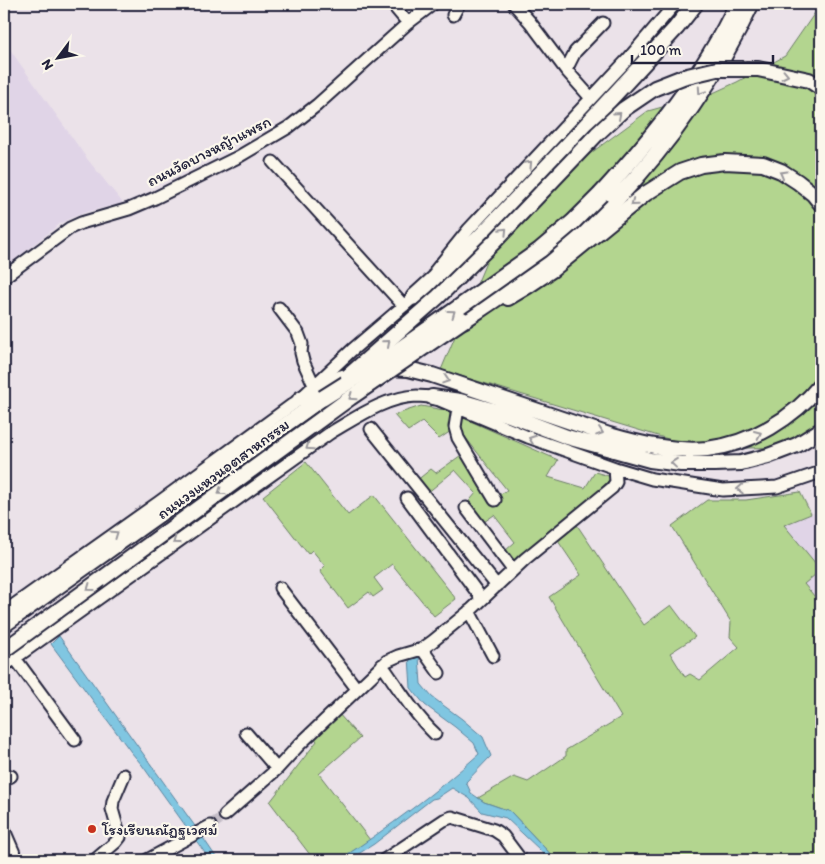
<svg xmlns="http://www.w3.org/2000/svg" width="825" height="864" font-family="Itim,'Playpen Sans Thai',sans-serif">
  <rect width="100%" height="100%" fill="#ebe2e9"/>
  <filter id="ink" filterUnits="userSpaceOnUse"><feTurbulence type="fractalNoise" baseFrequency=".02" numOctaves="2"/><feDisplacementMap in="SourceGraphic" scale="10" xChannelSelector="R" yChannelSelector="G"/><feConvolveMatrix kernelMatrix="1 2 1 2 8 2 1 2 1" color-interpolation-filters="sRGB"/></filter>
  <g filter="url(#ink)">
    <path fill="#e0d4e7" d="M4,41L88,160L123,203L79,214L61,223L4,268Z
      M821,510V604L803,584L821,571L784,525Z"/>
    <path fill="#b3d58f" stroke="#6a7c65" d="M821,4V420L790,447L707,449L668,439L441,370L495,241L572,167L648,111L713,93L737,82L785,56Z
      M421,406L444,410L452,414L451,431L439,439L422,422L408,431L394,415Z
      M461,417L558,460L548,477L585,488L595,472L612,477L588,501L514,562L505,551L515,542L494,515L481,524L466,505L476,493L455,470L426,494L416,481L431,469L436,473L464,453L489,493L501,494L507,490L458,428Z
      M306,462L348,515L374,495L456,599L434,616L392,564L374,578L383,590L373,597L369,592L348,608L320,571L325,566L312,550L308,554L263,496Z
      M800,492L811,514L784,525L821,570L804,584L821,604V860H556L510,811L484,802L478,798L514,777L528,782L566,756V750L621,717L549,597L581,575L558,541L577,525L644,625L671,605L695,637L670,653L685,677L690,674L700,680L739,647L730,637L731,622L672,526L707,500H746Z
      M338,713L360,738L319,774L370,840L339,860H314L270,802L317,741L313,736Z"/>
    <path fill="#80c6e1" stroke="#5a849f" d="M59,636L197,829L218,860H210L142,765L131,752L51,644Z
      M409,657H419L421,684L432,697L462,719L483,737L491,756L466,782L471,793L484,802L510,811L556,860H548L540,850L506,818L482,812L469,798L452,788L437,798L432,799L374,844L349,860H339C388,828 435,793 479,754L474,743L455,727L425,705L411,688Z"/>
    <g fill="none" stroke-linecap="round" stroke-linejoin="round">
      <path stroke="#c3bcc6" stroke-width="11" stroke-dasharray="11 5.5" stroke-linecap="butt" d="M210,826L225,815"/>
      <defs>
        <path id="minor" d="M392,4L408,23
          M514,4L530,22L566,70L591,98
          M453,15L459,4
          M566,70L575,52L603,23
          M273,162L404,306
          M436,270L469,229L628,59L675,4
          M4,277L70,228L81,223L129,209L155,198L238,157L289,127L317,105L408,23L433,4
          M279,308L298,333L302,344L301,353L303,361L314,385
          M458,408L455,427L458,438L495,500
          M371,429L497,586
          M407,498L482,599
          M466,508L513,570
          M280,588L357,689
          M469,611L493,656
          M4,612L159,502L300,399L352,350L414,297L418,292
          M422,649L439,673
          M17,661L75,740
          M382,665C399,689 414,714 435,734
          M4,666L330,433C356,418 385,397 417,396C422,396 427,397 432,397L528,437L615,468L652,479L723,490L777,487L821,472
          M246,733L277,769
          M4,779L11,776
          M225,815L277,769L299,745L387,661L398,656L422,649L433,641L472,609L525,559L612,488L616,482L615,468
          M4,830L17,860
          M95,860L116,842L120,837L112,809L113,801L124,775
          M147,860L210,826
          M384,860L444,820L452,817L494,830L503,836L521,860"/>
        <path id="major" d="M508,298L528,286L552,270L645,194L680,172L701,165L725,162L763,164L781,171L798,182L813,194L821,204
          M387,368L408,369L432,375L609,435C640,444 674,452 707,449C751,444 794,418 821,384
          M432,397L460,401L509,415L567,437L650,460L681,464H715L741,463L768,456L797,445L821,430
          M300,399L340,378L358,372
          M4,625L323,398"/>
        <path id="highway" d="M601,194C653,137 704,75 737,4
          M414,297L478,239L566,147L676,28L695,4
          M464,320C494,300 524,281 551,258C573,241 595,223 613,203C669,144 717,77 751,4"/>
      </defs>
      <use href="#minor" stroke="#22223b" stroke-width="15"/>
      <use href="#major" stroke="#22223b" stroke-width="18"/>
      <use href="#highway" stroke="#22223b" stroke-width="19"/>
      <use href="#minor" stroke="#fbf7ec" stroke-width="11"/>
      <use href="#major" stroke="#fbf7ec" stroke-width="14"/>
      <use href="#highway" stroke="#fbf7ec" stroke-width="15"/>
      <defs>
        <path id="major-bridge" d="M348,376L438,297L495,241L597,134L624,109L655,88L683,77L717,69H758L809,80L821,88
          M4,650L350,398L464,320"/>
        <path id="highway-bridge" d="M323,398L396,352L540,250L573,222L601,194"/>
      </defs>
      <use href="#major-bridge" stroke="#22223b" stroke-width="18" stroke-linecap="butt"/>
      <use href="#highway-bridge" stroke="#22223b" stroke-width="19" stroke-linecap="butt"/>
      <use href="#major-bridge" stroke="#fbf7ec" stroke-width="14"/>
      <use href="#highway-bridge" stroke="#fbf7ec" stroke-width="15"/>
    </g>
    <defs><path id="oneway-chevron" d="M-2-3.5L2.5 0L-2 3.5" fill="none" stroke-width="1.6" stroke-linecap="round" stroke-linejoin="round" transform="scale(1.25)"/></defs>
    <g stroke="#99979c">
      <use href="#oneway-chevron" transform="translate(785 75) rotate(12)"/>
      <use href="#oneway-chevron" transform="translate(701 91) rotate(124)"/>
      <use href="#oneway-chevron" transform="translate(618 115) rotate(-42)"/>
      <use href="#oneway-chevron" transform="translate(529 164) rotate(-47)"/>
      <use href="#oneway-chevron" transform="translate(783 174) rotate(-151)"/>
      <use href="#oneway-chevron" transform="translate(634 203) rotate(141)"/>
      <use href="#oneway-chevron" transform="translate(504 231) rotate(-46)"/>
      <use href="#oneway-chevron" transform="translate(452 313) rotate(-36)"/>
      <use href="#oneway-chevron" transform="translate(387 343) rotate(-41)"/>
      <use href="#oneway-chevron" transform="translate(446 380) rotate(18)"/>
      <use href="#oneway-chevron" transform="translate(352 397) rotate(145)"/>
      <use href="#oneway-chevron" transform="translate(600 432) rotate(19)"/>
      <use href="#oneway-chevron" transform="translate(758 434) rotate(-25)"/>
      <use href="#oneway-chevron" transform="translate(532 439) rotate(-160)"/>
      <use href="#oneway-chevron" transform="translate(309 447) rotate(145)"/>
      <use href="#oneway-chevron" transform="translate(674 463) rotate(-174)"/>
      <use href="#oneway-chevron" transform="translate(740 489) rotate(177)"/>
      <use href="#oneway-chevron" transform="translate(221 492) rotate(144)"/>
      <use href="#oneway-chevron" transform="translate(115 534) rotate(-35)"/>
      <use href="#oneway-chevron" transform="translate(176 541) rotate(144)"/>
      <use href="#oneway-chevron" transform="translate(90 588) rotate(144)"/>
    </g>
  </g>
  <circle fill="#c8321e" stroke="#fbf7ec" stroke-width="2" cx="92" cy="829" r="5"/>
  <g text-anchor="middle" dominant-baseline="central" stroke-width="4.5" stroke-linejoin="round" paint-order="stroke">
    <g font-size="16" fill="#22223b" stroke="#fbf7ec">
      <text transform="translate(209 151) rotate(-27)">ถนนวัดบางหญ้าแพรก</text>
      <text transform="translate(223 469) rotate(-36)">ถนนวงแหวนอุตสาหกรรม</text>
    </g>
    <g font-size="16" fill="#22223b" stroke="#fbf7ec" text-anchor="start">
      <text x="102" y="829">โรงเรียนณัฏฐเวศม์</text>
    </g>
  </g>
  <rect width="825" height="864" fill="none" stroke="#fbf7ec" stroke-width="20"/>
  <rect x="10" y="10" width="805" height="844" fill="none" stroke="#22223b" stroke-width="2" filter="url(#ink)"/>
  <g transform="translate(58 58) rotate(238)" stroke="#fbf7ec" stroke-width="4" paint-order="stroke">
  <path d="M0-4L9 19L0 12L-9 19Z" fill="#22223b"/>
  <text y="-8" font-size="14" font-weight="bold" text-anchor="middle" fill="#22223b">N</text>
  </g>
  <path d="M632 55v8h141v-8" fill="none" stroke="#22223b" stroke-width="2.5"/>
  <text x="640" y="55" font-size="15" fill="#22223b" stroke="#fbf7ec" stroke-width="4" paint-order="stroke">100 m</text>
</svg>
